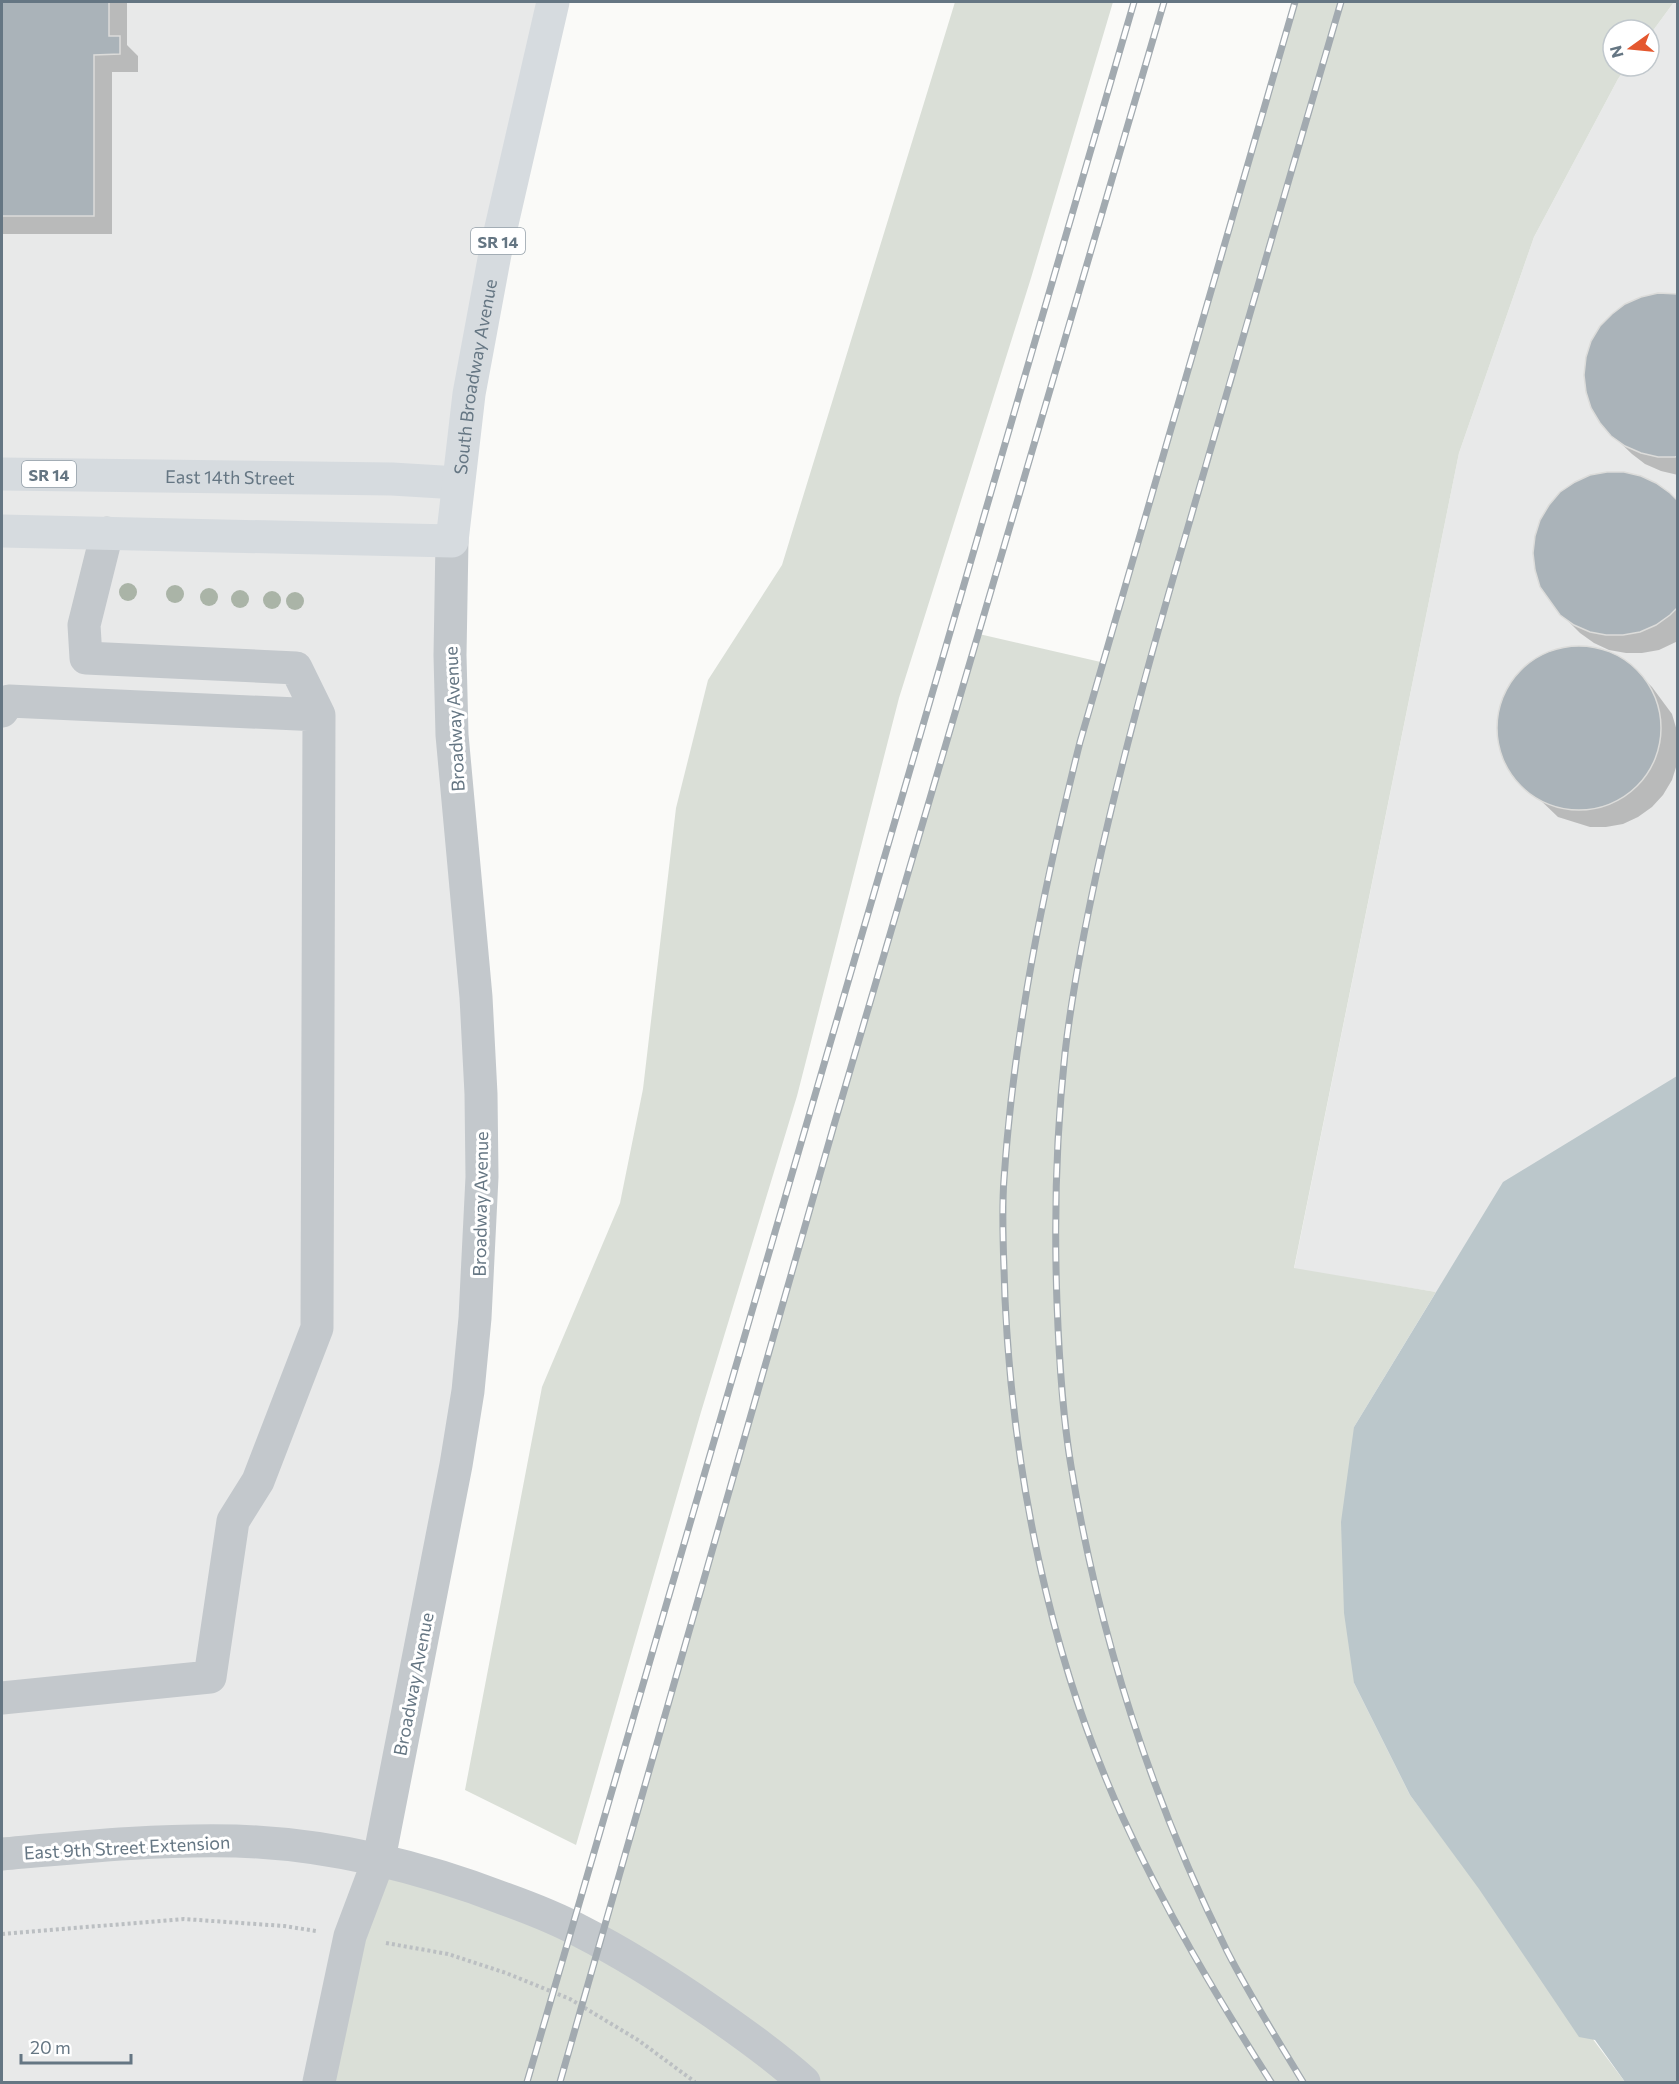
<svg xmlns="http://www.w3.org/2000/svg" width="1679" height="2084" font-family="Commissioner,sans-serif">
  <rect width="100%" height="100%" fill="#fafaf8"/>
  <path fill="#e8e9e9" d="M2,2H553L458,483L475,1318L319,2082H2Z
    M1674,2H1677V1304L1436,1292L1294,1269L1459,453L1534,237L1618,79L1627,66H1649V36Z"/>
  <path fill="#dadfd7" d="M955,2H1113L1031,278L899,698L797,1096L701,1412L576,1845L465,1790L542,1387L620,1203L643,1089L676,808L708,680L782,565Z
    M1295,2H1674L1649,36V30H1613V66H1627L1618,79L1534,237L1459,453L1294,1268L1436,1292L1354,1427V1683L1410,1795L1625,2082H319L379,1859L604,1929L979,634L1105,663Z"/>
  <path fill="#bbc7cb" d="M1677,1076V2082H1625L1595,2040L1579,2037L1479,1889L1410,1795L1354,1683L1344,1613L1341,1522L1354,1427L1503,1182Z"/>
  <path fill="#0003" d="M2,2H127V45L138,56V72H112V234H2Z
    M1678,295V475L1661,471L1645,464L1632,454L1612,435Z
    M1678,502V641L1659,650L1642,653H1626L1609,650L1594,643L1580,633L1561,614Z
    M1571,647H1588L1604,651L1619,658L1633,668L1652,687L1672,714L1677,731V764L1672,780L1663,795L1652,807L1638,817L1623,824L1606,827H1590L1558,817L1514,775L1505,760L1500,744L1498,727L1500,710L1514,680L1525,667L1539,657L1554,651Z"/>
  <path fill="#aab3b9" stroke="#dcdcda" stroke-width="1.5" d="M2,2H109V36H120V54L94,55V216H2Z
    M1658,293L1678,294V456L1675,457H1658L1641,453L1625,446L1611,436L1600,423L1591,408L1586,392L1584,375L1586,357L1591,341L1600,326L1612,314L1625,304L1641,297Z
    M1607,472H1624L1641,476L1656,483L1670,493L1678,501V607L1670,615L1656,625L1640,632L1623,635H1606L1590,632L1574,625L1560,615L1540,587L1535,570L1533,553L1535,536L1540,520L1549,505L1560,492L1575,482L1590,475Z
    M1497 728a82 82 0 1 1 164 0a82 82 0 1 1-164 0Z"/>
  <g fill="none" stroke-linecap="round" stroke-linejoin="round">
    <path stroke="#bbbfc2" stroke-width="4" stroke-dasharray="3 3" stroke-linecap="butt" d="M2,1934L184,1919L284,1926L316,1931
      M386,1943L448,1954L506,1973L570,1999L638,2040L695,2082"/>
    <path stroke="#c3c8cc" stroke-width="33" d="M2,711L9,701L319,715
      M2,1698L210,1677L233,1521L258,1481L317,1328L319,715L296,668L86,658L84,625L107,533
      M2,1854C80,1847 158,1839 236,1841C329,1844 419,1866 505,1899C530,1908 556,1918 580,1931C625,1954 669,1982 711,2011C743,2033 775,2056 804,2082
      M319,2082L350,1936L379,1859L456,1465L468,1391L475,1318L482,1177L481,1094L476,997L452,735L450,655L452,541"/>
    <g stroke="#d6dbdf" stroke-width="33">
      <path id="s1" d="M2,474L392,479L458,483"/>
      <path id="s2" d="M2,531L452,541L469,394L495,254L553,2"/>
    </g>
    <defs>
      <path id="rail" d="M527,2082L1134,2
        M560,2082L834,1125L1164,2
        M1271,2082C1217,1997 1165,1910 1123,1818C1050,1659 1013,1473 1005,1299C1004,1259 1001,1219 1004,1179C1014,1030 1044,886 1080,742L1295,2
        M1303,2082C1277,2039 1250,1996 1227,1951C1151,1798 1099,1634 1071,1466C1062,1412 1059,1357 1057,1303C1054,1220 1056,1136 1065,1053C1072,992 1084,931 1097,871C1122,758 1153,646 1186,534C1237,357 1289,179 1341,2"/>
    </defs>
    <use href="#rail" stroke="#a2aab0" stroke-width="7"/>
    <use href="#rail" stroke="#fff" stroke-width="4.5" stroke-dasharray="14" stroke-linecap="butt"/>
  </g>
  <g fill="#aab4a7">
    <circle cx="128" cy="592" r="9"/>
    <circle cx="175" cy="594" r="9"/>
    <circle cx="209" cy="597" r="9"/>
    <circle cx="240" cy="599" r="9"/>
    <circle cx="272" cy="600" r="9"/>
    <circle cx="295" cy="601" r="9"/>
  </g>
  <g text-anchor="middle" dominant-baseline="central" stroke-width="6" stroke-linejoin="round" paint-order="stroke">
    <g fill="#fff" stroke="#939fa8" stroke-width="1.5">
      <rect x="471" y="228" width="54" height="26" rx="4.5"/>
      <rect x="22" y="461" width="54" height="26" rx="4.5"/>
    </g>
    <g font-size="16" font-weight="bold" fill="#657683">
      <text x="498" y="241">SR 14</text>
      <text x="49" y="474">SR 14</text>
    </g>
    <g font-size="18" fill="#657683" stroke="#fff">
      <text stroke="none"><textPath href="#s2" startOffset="616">South Broadway Avenue</textPath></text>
      <text stroke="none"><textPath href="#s1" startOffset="228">East 14th Street</textPath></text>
      <text transform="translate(454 719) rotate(-93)">Broadway Avenue</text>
      <text transform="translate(480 1204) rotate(-89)">Broadway Avenue</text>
      <text transform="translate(413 1684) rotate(-79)">Broadway Avenue</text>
      <text transform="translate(127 1847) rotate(-3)">East 9th Street Extension</text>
    </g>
  </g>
  <rect width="1679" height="2084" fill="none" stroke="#657683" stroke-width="6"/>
  <g transform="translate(1631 48) rotate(255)"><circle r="28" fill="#ffffff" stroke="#c1c8cd" stroke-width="1.5"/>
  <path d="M0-4.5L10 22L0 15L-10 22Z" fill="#e4572e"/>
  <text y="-9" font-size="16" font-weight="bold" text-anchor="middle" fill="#657683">N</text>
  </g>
  <path d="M21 2054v9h110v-9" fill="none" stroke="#657683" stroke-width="3"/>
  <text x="30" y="2054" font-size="18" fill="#657683" stroke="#ffffff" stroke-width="4.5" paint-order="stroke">20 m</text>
</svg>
